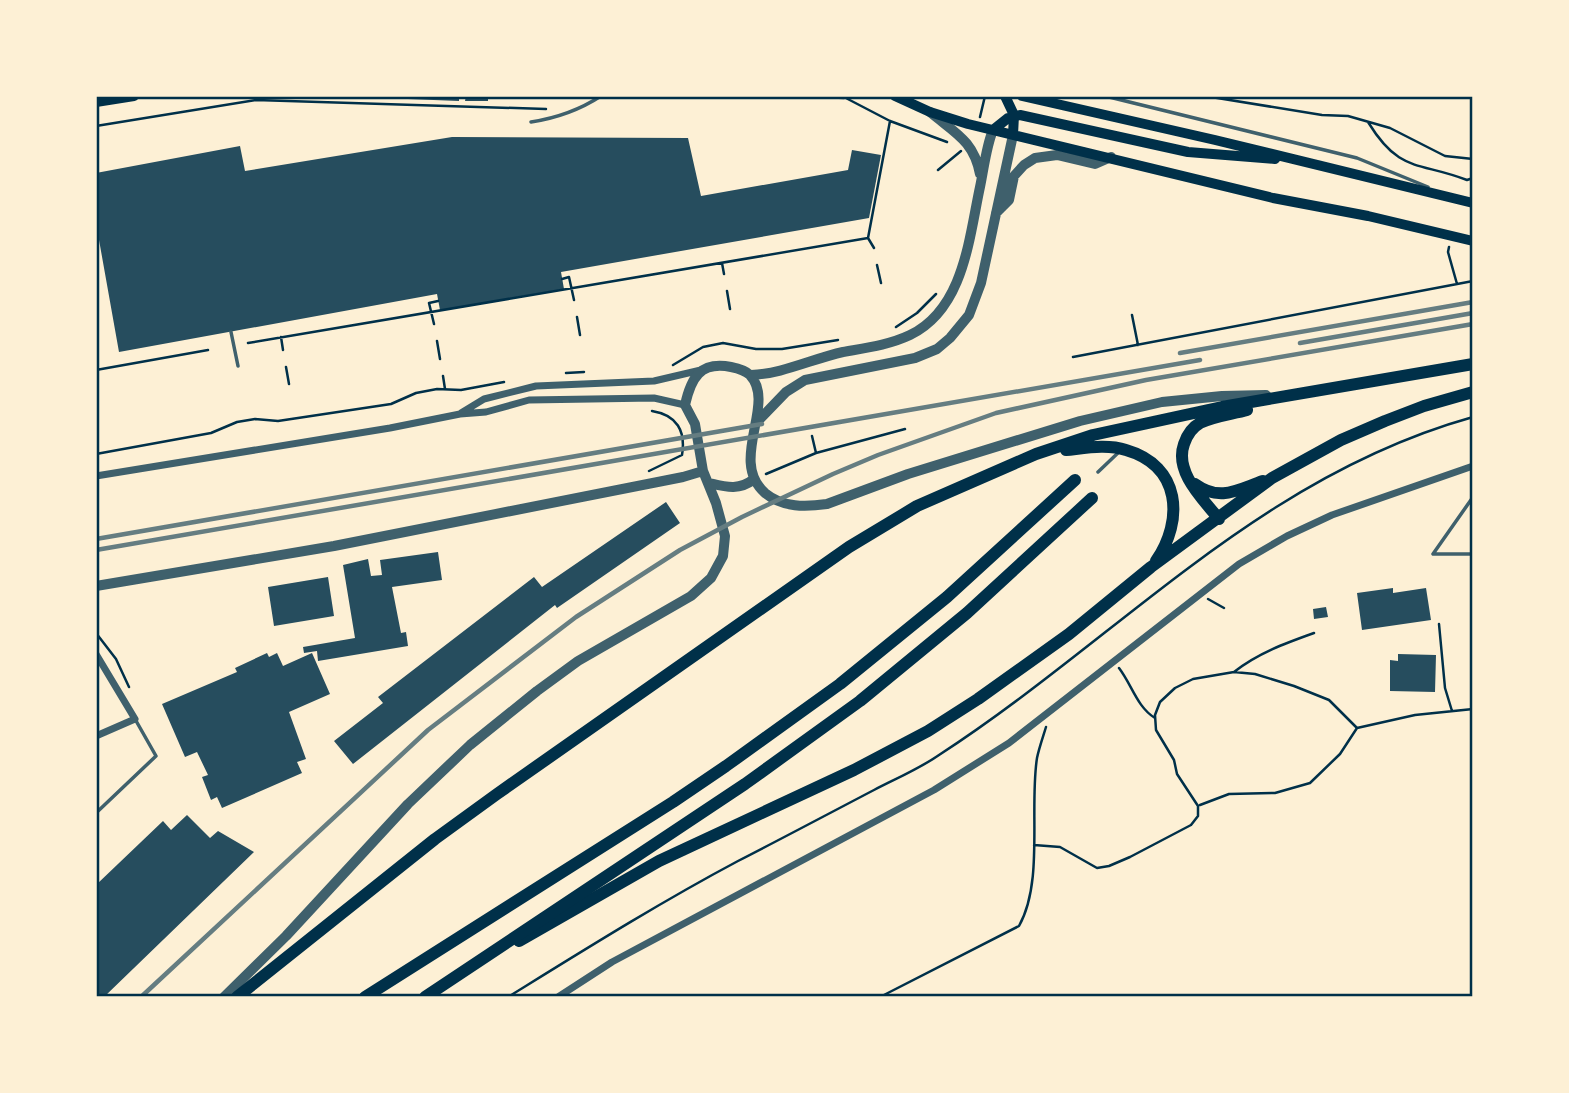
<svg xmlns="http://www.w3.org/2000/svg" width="1569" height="1093" font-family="'Fira Sans Condensed',sans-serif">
  <rect width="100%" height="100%" fill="#fdf0d5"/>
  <path fill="#264d5e" d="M409,96H459V101L408,99Z
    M466,96H488V101H465Z
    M452,137L688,138L701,196L848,170L852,150L881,155L869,218L561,272L564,289L440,310L437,294L119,352L96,223V173L240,146L245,171Z
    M666,502L680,523L557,608L555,605L353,764L334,741L383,703L378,697L534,577L542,587Z
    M438,552L442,580L392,587L401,633L406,632L408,646L318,661L317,651L304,653L303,647L355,638L343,565L368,559L371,576L382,575L380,560Z
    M328,577L334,616L274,626L268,587Z
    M1393,588V593L1426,588L1431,620L1362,630L1357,593Z
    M1326,607L1328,617L1314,619L1313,609Z
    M267,653L269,657L277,653L283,666L312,653L330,694L289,712L306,759L297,762L302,773L222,808L217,797L211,800L202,777L208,775L197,752L185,757L162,704L237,672L235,668Z
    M1398,654L1436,655L1435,692L1390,691V660L1398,661Z
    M187,815L210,838L218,831L254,852L104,997H96V885L163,821L171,830Z"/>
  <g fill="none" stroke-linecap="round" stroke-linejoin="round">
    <path stroke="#003049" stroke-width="2.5" d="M802,96L844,98
      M842,96L890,121L947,142
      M1205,96L1322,115L1348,116L1390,128L1445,156L1473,159
      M980,117L985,96
      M1368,122C1400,174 1418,161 1467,180L1473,178
      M96,126L256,100L546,109
      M938,170L961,151
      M868,238L874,248
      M1449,247L1448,252L1457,284
      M722,263L724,274
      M877,265L881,283
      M562,279L569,277L574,300
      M727,291L730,309
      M1132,315L1138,345
      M577,317L580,335
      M434,324L429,303L438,301
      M896,327L917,313L936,294
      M281,337L283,350
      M437,341L440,359
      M248,343L868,238L890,121
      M1073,357L1473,281
      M673,365L703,347L723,343L756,349H782L838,340
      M286,367L289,384
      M96,370L208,350
      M566,373L584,372
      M443,376L445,389
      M812,436L816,453
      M96,454L211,433L237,422L255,419L278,421L391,404L416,393L437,389L461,390L504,382
      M649,471L682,455C686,431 677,415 652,411
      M766,474L816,453L905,429
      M1208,599L1224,608
      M1439,624L1445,688L1452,711
      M96,633L116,659L129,687
      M1119,668C1132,685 1137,707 1155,718
      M1234,672C1258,653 1286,643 1314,633
      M1200,805L1229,794L1275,793L1310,783L1340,754L1357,728L1415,715L1473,709
      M1034,845L1060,847L1097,868L1109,866L1130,857L1191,825L1198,816V806L1177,774L1174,760L1156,730L1155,715L1160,702L1175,688L1193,679L1234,672L1255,674L1294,686L1329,700L1357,728
      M508,997C584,950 659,903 738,861C783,838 828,814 874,790C895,779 919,769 939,755C1119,638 1258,477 1473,417
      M880,997L1019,926C1044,882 1029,808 1037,758C1039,748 1043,737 1046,727"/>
    <path stroke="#3f606c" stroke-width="3.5" d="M1105,96L1357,158L1428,187
      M531,122C557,118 578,111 601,96
      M231,332L238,366
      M1098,472L1120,451
      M1473,497L1433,554H1473
      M96,813L156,756L135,719"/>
    <path stroke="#3f606c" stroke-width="7" d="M461,413L484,399L536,386L654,381L701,370
      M96,476L390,428L460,414L486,412L529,400L654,398L685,405
      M96,654L135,719L96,736
      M558,997L612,962L934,790L1009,743L1239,564L1287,536L1332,515L1473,466"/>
    <path stroke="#3f606c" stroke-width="10" d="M930,112C955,133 974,141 980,174
      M996,213L1009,200L1014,176L1024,165L1035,158L1057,155L1095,164L1111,157
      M751,375C782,374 812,359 843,352C865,348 889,345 910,335C964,309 969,238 980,187C984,168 986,147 993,130
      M757,422L786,392L805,380L915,358L937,349L950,338L969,315L981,283L1013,135
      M709,483C726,487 739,491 754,479
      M96,586L334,546L683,477L703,471
      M224,997L286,936L408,804L470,745L537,691L578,661L691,596L711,578L723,556L725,536L716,503L703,471L695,424L685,405C691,378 700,361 731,367C736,368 746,371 750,375C777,404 728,460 765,493C783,508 806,507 827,504L908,474L1080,421L1162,402L1222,396L1266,395"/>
    <path stroke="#003049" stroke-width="10" d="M895,96L930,112L968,124L1273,198L1368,216L1473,241
      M1005,96L1014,115L1013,135
      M1022,96L1215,140L1473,203
      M96,102L134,96
      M993,130L1008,118L1020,115L1188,152L1275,159"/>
    <path stroke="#003049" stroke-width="12" d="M1066,450C1086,448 1107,444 1126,450C1181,466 1184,520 1156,561
      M1195,484C1220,502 1237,490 1263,481
      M1219,519C1203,499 1174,472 1184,444C1187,435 1191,428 1200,423C1214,416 1233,414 1247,410
      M519,941L659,861L854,770L928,731L978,699L1069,634L1151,567L1272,478L1341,440L1385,421L1424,406L1473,392
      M237,997L435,839L497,794L849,547L917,506L1036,454L1093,435L1222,407L1473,364"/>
    <path stroke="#003049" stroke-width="12" d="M365,997L673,802L726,766L840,684L947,597L1075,480
      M425,997L745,784L860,701L967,613L1092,498"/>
    <path stroke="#657d81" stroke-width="4.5" d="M1300,343L1473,313
      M1180,353L1473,302
      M96,539L762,424
      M96,550L1200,360
      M141,997L428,730L576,617L680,550L742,517L833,474L878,455L996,413L1146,380L1473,324"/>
  </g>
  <rect width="1569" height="1093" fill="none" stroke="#fdf0d5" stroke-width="196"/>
  <rect x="98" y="98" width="1373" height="897" fill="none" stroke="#003049" stroke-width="2.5"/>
</svg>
